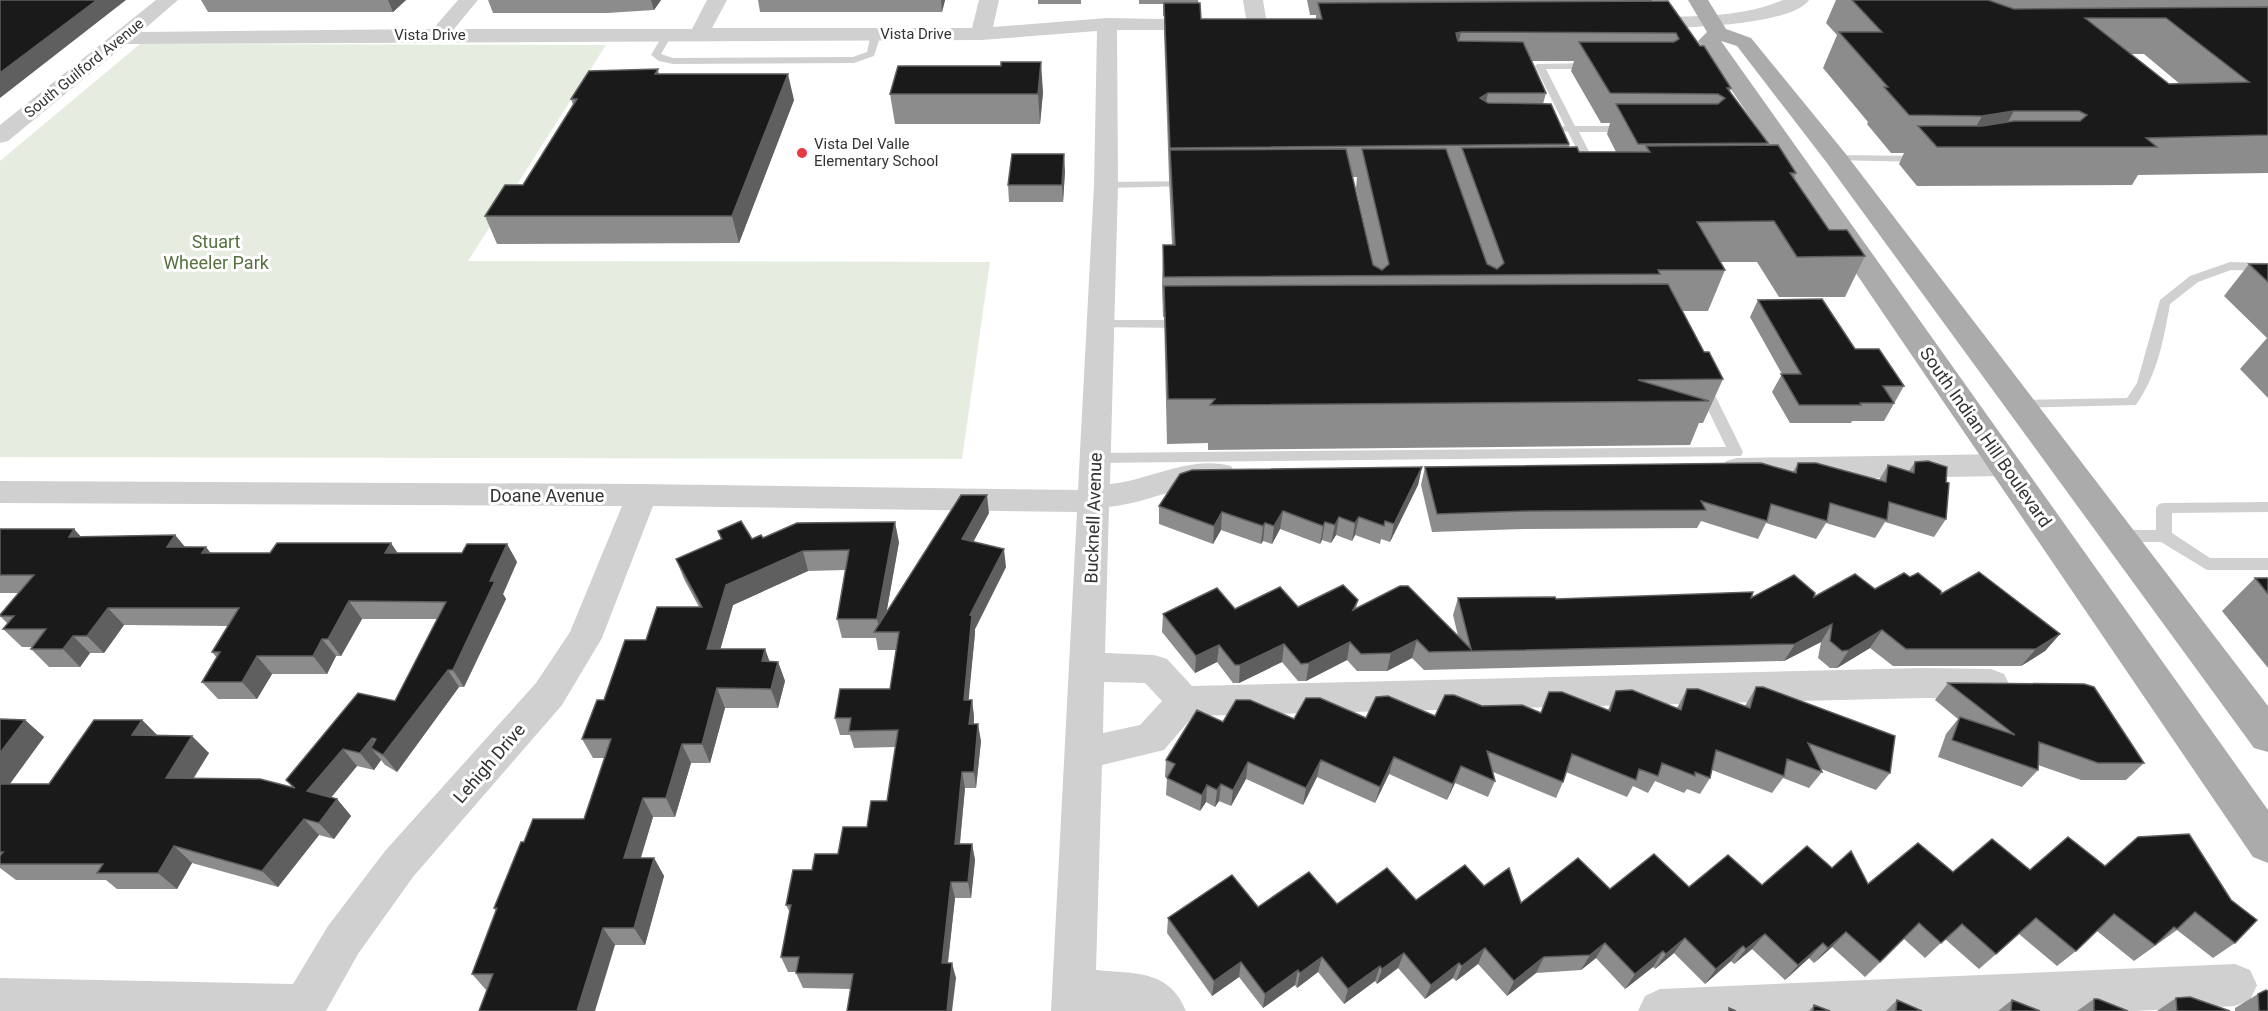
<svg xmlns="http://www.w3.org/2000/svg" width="2268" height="1011" font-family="Roboto,sans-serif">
  <rect width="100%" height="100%" fill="#fff"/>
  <path fill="#e6ecdf" d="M140,44L606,45L468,261L990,262L962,459L0,457V161Z"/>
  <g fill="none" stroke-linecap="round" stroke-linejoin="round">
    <path fill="#d0d0d0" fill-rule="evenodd" d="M876,31L881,34L874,56L854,63L673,64L659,61L651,55L664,33L667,32L672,35L661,54L673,58L853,57L867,52L871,34Z
      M1537,64L1594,63L1599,66L1594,69H1546L1575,126H1628L1633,129L1628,132H1579L1599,171L1597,173H1589L1568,132L1557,129L1565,126L1535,66Z
      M1836,155L1920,156L1925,159L1920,162L1832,160V156Z
      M1190,181L1196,184L1194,186L1106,188L1100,185L1106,182Z
      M2230,262L2268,263V271L2231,270L2198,282L2170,304C2163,342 2158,373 2136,405L2016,408L2014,405L2021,400L2127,398L2137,383L2160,300L2190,276Z
      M1101,320H1182L1188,324L1182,328L1096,327L1095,324Z
      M1703,381L1710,385L1743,452L1741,456L1096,463L1089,458L1096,453L1726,447L1696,385Z
      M2268,502V512L2172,513V533L2210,558H2268V570H2207L2161,542H2118L2113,540L2110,536L2113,532L2118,530H2156V508L2159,504L2164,503Z"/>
    <path fill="#d0d0d0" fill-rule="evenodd" d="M156,0H178L141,32L433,29L458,0H478L454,29H692L707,0H727L712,28H972L979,0H999L993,27L1107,18L1215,20L1218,24L1215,28L1208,30H1117L1118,185L1110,484C1150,480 1190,455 1231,466L1235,474L1231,482C1217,486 1202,483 1188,487C1161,494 1137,504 1109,507L1105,653L1154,655L1167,659L1192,686L1923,668L1991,669L2004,674L2009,684L2004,694L1991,699L1923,698L1193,716L1164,750L1102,765L1096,970C1135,974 1169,969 1186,1011H1051L1077,512L653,506L602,638L562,705L413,877L358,954L326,1011H0V978L293,984L328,926L385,851L536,683L570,632L622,506L0,503V481L642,484L1078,490L1094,185L1097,31L981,40L126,44L8,141L0,143V125ZM1104,682L1145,683L1162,701L1140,725L1103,733Z
      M1243,0H1263L1267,24L1264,28H1250L1247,24Z
      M1783,0H1809C1790,27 1674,28 1641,29L1634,27L1631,23L1634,19L1641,17C1688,16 1738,19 1783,0Z
      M2005,454L2016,457L2020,465L2016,473L2005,476L1737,480L1726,477L1722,469L1726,461L1737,458Z
      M2235,964L2250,970L2257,985L2250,1000L2235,1006L2134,1011H1638L1645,996L1660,989Z"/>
    <path fill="#ababab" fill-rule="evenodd" d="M1688,0H1708L1726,29L1751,38L1845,153L2268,706V752L2254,748L1827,163L1737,46L1721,41L2268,810V863L2253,857L1698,41L1707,32Z"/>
  </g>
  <path fill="#8c8c8c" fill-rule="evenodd" d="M201,0H406L393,12H208Z
    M488,0H662H661L654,10L607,13H493Z
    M758,0H945L942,12H760Z
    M1038,0H1081V4H1038Z
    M1139,0H1198L1201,19H1316V15H1310L1307,0H1652V1L1731,88L1730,92L1768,143L1767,145L1796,173L1794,179L1829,230L1865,256L1845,297H1779L1757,262H1720L1725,270L1708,311H1682L1704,352L1723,379L1703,423H1699L1690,445L1208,450V443L1167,444L1164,317H1163L1162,286L1163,245H1172L1169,179L1164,32V16H1163V4H1139ZM1532,61H1574L1571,71L1601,123H1610L1607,134L1616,152H1579L1569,147V144L1543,104L1546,93ZM1352,177H1357L1356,188L1373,265Z
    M1836,0H2268V173L2138,175L2132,185L1917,186L1899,164L1904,153H1891L1867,124L1868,122L1823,68L1837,35L1826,23ZM2130,54H2144L2180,84H2169Z
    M658,69L659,74L794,100L739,243L497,244L485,216L523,185L573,105L571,99Z
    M1043,92L1040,124H895L890,94Z
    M1065,171L1063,202H1009L1008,185Z
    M2249,264H2268V398L2240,369L2267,338L2224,296Z
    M1758,300L1855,349L1904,386L1884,421H1852L1851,423H1790L1772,392L1782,374L1750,317Z
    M1915,462L1946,482V519L1934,537L1885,522L1875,538L1826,523L1816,539L1766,523L1758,539L1701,521L1697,528L1523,529L1432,532L1421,485L1425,467L1793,472L1798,463L1879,480L1888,465L1909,471Z
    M1422,467L1418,485L1390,542L1381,539L1380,544L1355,535L1352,541L1336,535L1331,543L1322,540L1320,544L1280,529L1272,544L1263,541L1261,544L1221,530L1213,544L1159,524V506Z
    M989,513L973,542L1006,567L975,629V633L968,700H972L974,717V724L981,741L976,788H965L960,844H972L975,860L971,898H955L948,963L956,978L850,989L803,988L796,973L797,972H788L781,957L790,913L786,905L812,870L838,854L867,827L887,801L895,747L854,748L850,735H840L835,718L890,689L896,650H878L876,638H842L837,619L845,570L808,571L733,605L720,649H765L769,661L778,662L785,681L778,708H725L710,763H691L675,817H653L641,858H654L664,876L645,945H615L487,991L472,974L496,911L494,908L524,842L584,819L604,758H593L582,739L604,700L646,640L699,607L684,579L676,559L721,540L718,531L752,539L899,542L886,614Z
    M0,529H74L81,537L175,535L185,547L210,553H462L507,544L517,562L503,594L506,599L464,687H459L397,772L385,765L381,760L374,770L357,766L331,798L337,799L351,816L334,839L319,835L278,887L192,863L177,889H117L106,880H16L0,868V719L25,720L44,737L10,784H49L142,720L158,736L209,753L194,778L292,787L286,780L395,701L437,619H362L341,656H336L327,674H272L257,699H218L202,682L217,658L212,652L228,626L124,625L104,653H90L80,667H49L31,649L32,647H22L3,629L8,624L0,616V615L18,593H0Z
    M1910,577L1941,594L2060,634L2045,651L2021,666H1893L1870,648L1837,668H1830L1818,658L1821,642L1784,661L1424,670L1412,658L1387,671H1357L1347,660L1306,681H1298L1282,662L1239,683H1233L1217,662L1195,673L1162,632L1163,614L1235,609L1298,607L1358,600L1356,608L1458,636L1453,615L1458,598L1556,599L1814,597L1875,589Z
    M2255,578H2268V668L2222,611Z
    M1948,683L2144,763L2126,780H2081L2038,765V770L2022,787L1938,757L1946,734L1958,719L1935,700Z
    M1756,687L1890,773L1876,790L1821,769L1822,772L1809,788L1783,778L1772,793L1712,770L1710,778L1700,794L1687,789L1684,793L1655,781L1648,793L1633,786L1627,797L1566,772L1563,782L1556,798L1493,772L1495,781L1488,797L1455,783L1447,800L1389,774L1375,803L1317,777L1303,805L1246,779L1231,806L1219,801L1215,807L1206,802L1200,811L1166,795L1167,778L1165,777L1166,760L1223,722L1435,716L1482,706L1540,713L1608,710L1616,691L1677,708L1687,689L1745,706Z
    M2138,837L2235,943L2213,958L2177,930L2134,961L2097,931L2076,951L2057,966L2019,934L1979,969L1945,939L1925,958L1904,939L1865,977L1832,947L1814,963L1809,958L1785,980L1752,949L1734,964L1731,961L1705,984L1674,953L1655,969L1653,967L1625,989L1596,958L1581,970L1536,973L1507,996L1478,964L1456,981L1453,978L1425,999L1398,968L1377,984L1375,981L1344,1004L1318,972L1297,988L1295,985L1263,1008L1239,977L1212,996L1167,933L1168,918L1258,907L1416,900L1484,886L1521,903L1610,889L1762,885L1832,868L1868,884L1953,872L2030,870L2105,866Z
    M2258,994L2268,1011H2235V1008Z
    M2176,998L2230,1011H2157Z
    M2094,999L2128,1011H2077Z
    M1897,1000L1922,1011H1886Z
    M2012,1000L2040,1011H1998Z
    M1814,1005L1830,1011H1809Z"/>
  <path fill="#5f5f5f" d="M97,0H126L0,98V73Z
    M388,0H406L393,12Z
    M651,0H661L654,10Z
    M941,0H945L942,12Z
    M1461,32L1455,61L1456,33Z
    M1041,62L1043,92L1040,124L1038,94Z
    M788,74L794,100L739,243L732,216Z
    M1488,93L1481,123L1480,98Z
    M2014,111L1994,147H1965L1982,116Z
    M1064,154L1065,171L1063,202L1062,185Z
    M1422,467L1418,485L1390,542L1394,524Z
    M987,495L989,513L965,557L962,539Z
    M1283,511L1280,529L1272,544L1274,526Z
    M1222,512L1221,530L1213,544L1214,526Z
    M1339,517L1336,535L1331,543L1335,525Z
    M1359,517L1355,535L1352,541L1355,523Z
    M895,522L899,542L883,632H880L877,619Z
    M1325,522L1322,540L1320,544L1323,526Z
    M1265,523L1263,541L1261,544L1263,526Z
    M74,529L90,547L69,537Z
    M175,535L190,553L167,547Z
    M391,543L403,561L385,553Z
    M507,544L517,562L503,594L506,599L464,687L453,670L490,581Z
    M206,547L220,565L202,553Z
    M1004,549L1006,567L975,629V633L967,717L964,700L970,615Z
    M803,551L808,571L733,605L715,668L707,649L726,585Z
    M349,601L362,619L341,656L328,639Z
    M108,608L124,625L104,653L87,636Z
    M1832,624L1821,642L1784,661L1795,644Z
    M1882,630L1870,648L1837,668L1849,650Z
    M2060,634L2045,651L2021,666L2036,649Z
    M73,636L90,653L80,667L63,649Z
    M322,639L336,656L327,674L313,656Z
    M1417,640L1412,658L1387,671L1391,653Z
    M1350,642L1347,660L1306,681L1309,663Z
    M1284,644L1282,662L1239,683L1240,665Z
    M1219,645L1217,662L1195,673L1196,656Z
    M765,649L772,668L762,661Z
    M257,656L272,674L257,699L242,682Z
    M778,662L785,681L778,708L771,689Z
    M448,670L459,687L397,772L383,755L371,748L381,760L374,770L360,753L372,738L384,754Z
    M717,688L725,708L710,763L702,744Z
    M972,700L974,717L972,741L969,724Z
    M25,720L44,737L0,797V753Z
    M142,720L160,738L132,735Z
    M978,724L981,741L976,788L974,772Z
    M192,736L209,753L183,794L166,778Z
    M682,744L691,763L675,817L666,798Z
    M343,749L357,766L322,808L307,791Z
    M1394,757L1389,774L1375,803L1380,787Z
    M1321,760L1317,777L1303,805L1306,788Z
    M1248,762L1246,779L1231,806L1233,790Z
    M1461,766L1455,783L1447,800L1453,784Z
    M962,772L965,788L958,861L955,844Z
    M1221,784L1219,801L1215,807L1217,790Z
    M1207,785L1206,802L1200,811L1202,795Z
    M643,798L653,817L635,876L624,858Z
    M337,799L351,816L334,839L319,823Z
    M304,819L319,835L278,887L262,871Z
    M972,844L975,860L971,898L968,882Z
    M174,846L192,863L177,889L158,873Z
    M654,858L664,876L645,945L634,928Z
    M951,882L955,898L946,978L942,963Z
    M603,928L615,945L595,1011H577Z
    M1846,932L1832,947L1814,963L1828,948Z
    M1765,934L1752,949L1734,964L1746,949Z
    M1685,938L1674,953L1655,969L1666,954Z
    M1605,943L1596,958L1581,970L1590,955Z
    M1823,943L1809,958L1785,980L1798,965Z
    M1743,946L1731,961L1705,984L1716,969Z
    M1485,948L1478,964L1456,981L1462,966Z
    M1663,951L1653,967L1625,989L1635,974Z
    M1404,953L1398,968L1377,984L1382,969Z
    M1322,957L1318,972L1297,988L1300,973Z
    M1544,957L1536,973L1507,996L1514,981Z
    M1241,962L1239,977L1212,996L1214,981Z
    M952,963L956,978L952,1011H947Z
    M1459,963L1453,978L1425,999L1431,985Z
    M1380,966L1375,981L1344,1004L1348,989Z
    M1298,970L1295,985L1263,1008L1265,994Z"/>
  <path fill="#1a1a1a" stroke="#5f5f5f" stroke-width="1.5" fill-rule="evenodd" d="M0,0H97L0,73Z
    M1852,0H1988L2014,9L2268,7V135L2146,138L2157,147H1937L1918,126H1982L2014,121H2080L2087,115L2079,111H2014L1982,116L1909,115L1884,87H1888L1839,32H1882ZM2085,18H2166L2249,82L2169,84Z
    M1668,1L1700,46H1704L1731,88H1727L1768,143L1638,144L1616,104H1718L1725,98L1718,94L1610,93L1579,42H1674L1679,39L1676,33L1461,32L1456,33L1458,41L1523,42L1546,93H1488L1480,98L1488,103L1551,104L1569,144L1170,148L1164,3H1200L1201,19H1322L1318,3Z
    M1001,62H1041L1038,94H890L898,66H1001Z
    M658,69L655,74H788L732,216H485L505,185H523L577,99H571L589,71Z
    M1778,145L1796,173H1790L1829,230H1847L1865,256L1797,257L1774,221L1697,222L1725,270H1658L1660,274L1164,277L1163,245H1175L1170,150L1346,149L1373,265L1382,270L1389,264L1362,149H1446L1487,264L1497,269L1504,263L1462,148L1577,147L1579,152H1650L1646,146Z
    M1012,154H1064L1062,185H1008Z
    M2249,264H2268V282Z
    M1668,284L1704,352H1709L1723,379L1638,380L1709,401L1210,405L1215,399H1168L1164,286Z
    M1822,299L1855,349H1879L1904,386H1883L1894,403H1860L1861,405H1799L1781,374H1801L1758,300Z
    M1928,461L1947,467L1946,482L1949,483L1946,519L1889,502L1887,520L1830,503L1827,521L1771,504L1767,521L1701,501L1706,510L1528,511L1437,514L1425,467L1761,463L1796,473L1798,463H1816L1886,482L1888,465L1914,473L1915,462Z
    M1422,467L1394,524L1385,521L1384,526L1359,517L1355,523L1339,517L1335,525L1325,522L1323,526L1283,511L1274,526L1265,523L1263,526L1222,512L1214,526L1159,506L1180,474L1192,470Z
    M961,495H987L962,539L1004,549L970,615H972L964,700H972L969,724H978L974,772H962L955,844H972L968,882H951L942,963H952L947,1011H847L853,974L796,973L799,957H781L791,905H786L793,870H812L815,854H838L843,827H867L871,801H887L898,730L849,731L851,718H835L840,689H890L899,632H874Z
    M741,521L752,539L761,535L763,538L797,523L895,522L877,619H837L849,550L803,551L726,585L707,649H765L762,661L778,662L771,689L717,688L702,744H682L666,798H643L624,858H654L634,928H603L577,1011H479L493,974H472L497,908H494L521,842H524L533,819H584L611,739H582L597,700H604L625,640H646L657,607H702L676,559L722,539L718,531Z
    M0,529H74L69,537L175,535L167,547H206L202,553H270L277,543H391L385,553H462L467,544H507L490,581H495L453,670H448L383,755L371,748L376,739L372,738L360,753L343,749L307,791L337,799L319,823L304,819L262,871L174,846L158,873H97L103,864H0V856L3,852H0V784H49L94,720H142L132,735L192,736L166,778L260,779L295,788L286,780L358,693L395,701L446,602L349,601L328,639H322L313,656H257L242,682H202L220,652H212L239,608H108L87,636H73L63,649H31L46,629H3L14,616H0V615L34,575H0Z
    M1979,572L2060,634L2036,649H1906L1882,630L1849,650L1842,651L1830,641L1832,624L1795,644L1429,652L1417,640L1391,653L1361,654L1350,642L1309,663L1301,664L1284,644L1240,665H1235L1219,645L1196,656L1163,614L1217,588L1235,609L1280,587L1298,607L1343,585L1358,600L1353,610L1400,586H1408L1471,649L1458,598L1555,597L1556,599L1753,592L1751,598L1794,575L1815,593L1814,597L1855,574L1875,589L1904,573L1910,577L1918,573L1941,591V594Z
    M2255,578H2268V594Z
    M1948,683L2084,684L2094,687L2144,763H2098L2039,742L2038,770L1952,740L1960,717L2015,735Z
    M1756,687H1763L1895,736L1890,773L1808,743L1822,772L1787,759L1784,776L1716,750L1710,778L1695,772V776L1662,763L1658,776L1639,769L1636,780L1572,754L1563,782L1487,751L1495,781L1461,766L1453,784L1394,757L1380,787L1321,760L1306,788L1248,762L1233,790L1221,784L1217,790L1207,785L1202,795L1167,778L1175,764L1166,760L1197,710L1223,722L1236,700H1250L1294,719L1306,698H1320L1366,718L1376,697L1388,696L1435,716L1445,695H1454L1482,706L1522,705L1541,713L1549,692H1562L1610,711L1616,691L1632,690L1681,710L1687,689H1698L1750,708Z
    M0,719L25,720L0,753Z
    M2189,834L2231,900L2257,920L2235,943L2195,912L2177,929L2174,927L2155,945L2114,914L2076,951L2036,918L1996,954L1962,924L1941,943L1919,923L1880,962L1846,932L1828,948L1823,943L1798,965L1765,934L1746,949L1743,946L1716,969L1685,938L1666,954L1663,951L1635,974L1605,943L1590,955L1544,957L1514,981L1485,948L1462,966L1459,963L1431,985L1404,953L1382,969L1380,966L1348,989L1322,957L1300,973L1298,970L1265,994L1241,962L1214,981L1168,918L1232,875L1258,907L1309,872L1337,904L1387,868L1416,900L1465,865L1484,886L1509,868L1521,903L1578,858L1610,889L1654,854L1689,887L1728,855L1762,885L1807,846L1832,868L1851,851L1868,884L1918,843L1953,872L1992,839L2030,870L2068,837L2105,866L2138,837Z
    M2266,990L2268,991V1011H2259L2258,994Z
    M2190,997L2230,1011H2177L2176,998Z
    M2094,999H2098L2128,1011H2094Z
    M1897,1000L1922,1011H1896Z
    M2012,1000L2040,1011H2011Z
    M1814,1005L1830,1011H1813Z
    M1729,1008L1736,1011H1729Z"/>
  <circle fill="#e63946" stroke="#fff" stroke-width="2" cx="802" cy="153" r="6"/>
  <g text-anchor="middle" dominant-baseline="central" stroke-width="6" stroke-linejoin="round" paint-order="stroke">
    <g font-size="15" fill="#333" stroke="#fff">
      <text x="916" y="34">Vista Drive</text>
      <text x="430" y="35">Vista Drive</text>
      <text transform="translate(84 68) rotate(-39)">South Guilford Avenue</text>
    </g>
    <g font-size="15" fill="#333" stroke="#fff" text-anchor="start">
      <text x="814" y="144">Vista Del Valle<tspan x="814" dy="17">Elementary School</tspan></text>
    </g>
    <g font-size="18" fill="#56703f" stroke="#fff">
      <text x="216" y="241">Stuart<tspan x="216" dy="21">Wheeler Park</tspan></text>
    </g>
    <g font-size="18" fill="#333" stroke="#fff">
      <text transform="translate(1986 437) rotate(55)">South Indian Hill Boulevard</text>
      <text x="547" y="495">Doane Avenue</text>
      <text transform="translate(1093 518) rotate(-88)">Bucknell Avenue</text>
      <text transform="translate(489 763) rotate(-49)">Lehigh Drive</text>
    </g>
  </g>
</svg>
